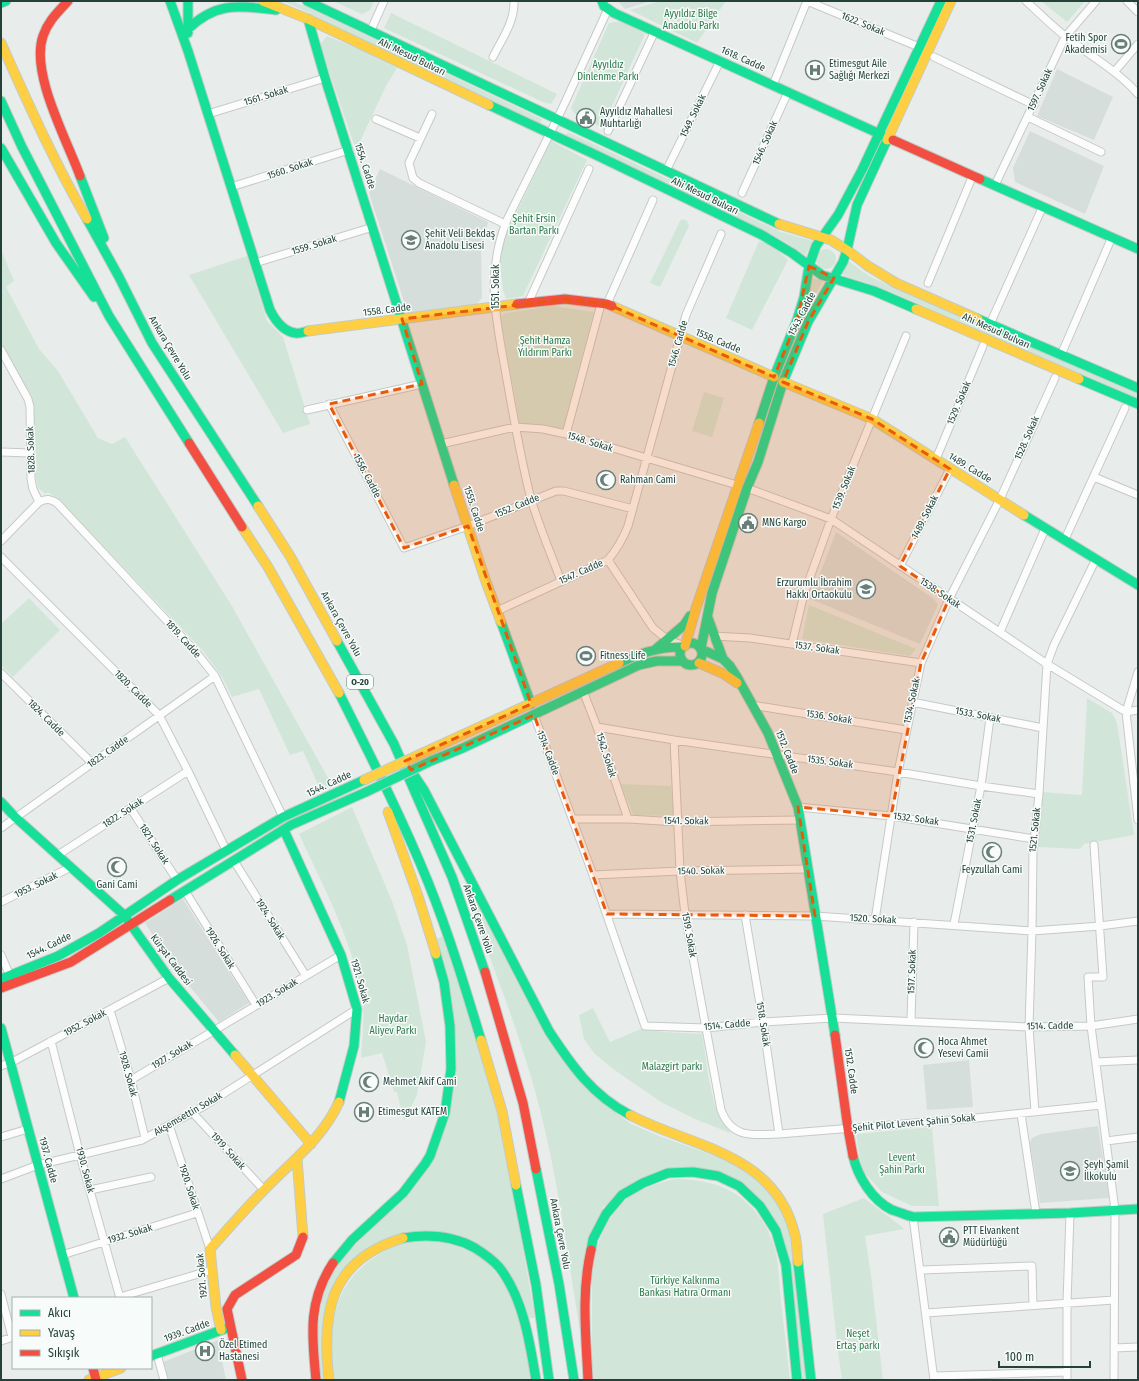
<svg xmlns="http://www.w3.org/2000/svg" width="1139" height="1381" font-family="'Fira Sans Condensed',sans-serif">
  <rect width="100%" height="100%" fill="#e8edeb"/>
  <path fill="#d6dedb" d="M618,1H651L625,9Z
    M1057,69L1113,97L1094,140L1037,116Z
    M1030,131L1104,166L1085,214L1015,182L1013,168Z
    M380,169L488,222L481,249L482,298L476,305L408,314L369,193Z
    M836,532L934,599L938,605L920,644L808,598L818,579Z
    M183,899L249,1003L219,1022L168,960L145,923Z
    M969,1060L973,1107L927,1110L923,1065Z
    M1098,1126L1109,1198L1040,1203L1030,1143L1032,1138L1041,1134Z
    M218,1340L226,1380H168L163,1362Z"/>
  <path fill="#d1e6d8" d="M282,1H292L304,6L542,119L540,124L442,78L305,11Z
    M333,1H374L370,10L362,14Z
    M660,1H726L697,43L630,10Z
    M1041,1H1085L1067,22Z
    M391,13L557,94L551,104L543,102L384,28Z
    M622,21L645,34L602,128L574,113L571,108L609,23Z
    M327,36L361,50L397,68L386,86L356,150L320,45Z
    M568,132L781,232L813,241L805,256L789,244L770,233L565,136Z
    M551,141L587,160L523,296L506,299L503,290L500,264L503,241Z
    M682,219L687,221L689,226L660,287L650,283L680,221Z
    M759,241C771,245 779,251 788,260L752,330L726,318Z
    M816 259a10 10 0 1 1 20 0a10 10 0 1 1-20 0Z
    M1,250L14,281L6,287L39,349L58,371L98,438L112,444L125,437L232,606L332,785L321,791L303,751L290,755L259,689L232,697L222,677L203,651L57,497L56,498L48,492L46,494L38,488L35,472L37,469L33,405L31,395L1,344Z
    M247,256L267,321L283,337L310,424L283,433L189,275Z
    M847,260L869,276L886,284L1138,393V399L898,295L868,283L840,274Z
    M812,278L823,281L806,311Z
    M553,306L594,312L563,429L519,423L515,397L500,316L506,313Z
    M704,392L724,398L712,437L692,431Z
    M29,598L60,630L13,677L1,665V624Z
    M809,605L916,649L910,656L802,639Z
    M1087,698L1112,713L1117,723L1134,835L1084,844L1080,849L1038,847L1042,792L1082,795Z
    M621,784L671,786L674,816L633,815Z
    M352,807L392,901L407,945L426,1042L417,1095L404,1121L397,1092H394L382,1053L361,1058C362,1038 365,1016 362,996C352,939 323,886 299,834Z
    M473,890L524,991L606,1106L631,1124L659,1136L724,1159L751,1173L774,1196L789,1227L808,1380H799L787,1258L740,1184L680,1169L603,1207L580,1332C567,1251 557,1170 535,1091C516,1023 490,959 466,893Z
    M443,936L450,956L502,1127L535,1318H529L518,1289L452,1236L378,1243L332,1299L327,1380H319L316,1340L323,1294L333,1268L410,1189L454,1085L436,939Z
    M593,1008L610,1042L641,1029L664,1032L702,1034L709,1080L715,1106L722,1121L729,1130L730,1133L695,1119L661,1102L613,1069L594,1053L584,1039L579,1015Z
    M932,1127L939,1206H912L882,1192L862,1170L856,1134Z
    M676,1179C724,1179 759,1200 774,1246C779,1260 779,1285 781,1301C784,1327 787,1354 790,1380H592V1262C598,1242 609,1214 625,1200C639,1189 659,1182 676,1179Z
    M864,1198L901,1226L904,1229L865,1236L871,1275L883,1380H842L837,1344L823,1214Z
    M433,1241L447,1243L473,1252L487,1261L513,1296L534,1380H333C332,1362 330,1343 333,1325C337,1292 354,1268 383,1252C391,1247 401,1243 411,1242C418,1241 426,1241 433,1241Z"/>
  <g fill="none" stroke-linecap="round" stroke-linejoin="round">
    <defs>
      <path id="street" d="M807,1L919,47
        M1026,1C1039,13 1051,25 1065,36C1090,56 1117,70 1138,94
        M1127,1L1138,12
        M371,30L384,1
        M493,57C502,39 515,21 514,1
        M934,57L1034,105
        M1115,71L1138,44
        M773,85L807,1
        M208,114L325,78
        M432,114L409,163L413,178L419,183L505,224
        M1028,117L1101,152
        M376,119L420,138
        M608,131L655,31
        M666,171L720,61
        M995,185L1065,37L1096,1
        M231,187L349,150
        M742,193L788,92
        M255,263L373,227
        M928,283L973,175
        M528,303L589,169
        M607,304L653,200
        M990,324L1043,206
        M1,350L28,399L30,407L31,479L33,489L39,502
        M1061,355L1112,237
        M329,404L404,548L468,526L556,491H564L633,509
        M307,410L422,384
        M566,434L601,304
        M441,444L515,427L543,429L566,434L737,485
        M1,452L30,453
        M936,459L983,346
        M1094,477L1138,495
        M747,488L831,519L1047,664L1126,712L1138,710
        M1065,539L1125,408
        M1,541L39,502C47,498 50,499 57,503L195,651L215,676L283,817
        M1,557L159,715L188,771L226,850
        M608,560L653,628L668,640L682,645
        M900,566L950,469
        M561,581C551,554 539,526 531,499C521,460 514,420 507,380C497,322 484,277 507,220L562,109L608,9
        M497,611L608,560C617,549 623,539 628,526L686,315L721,234
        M1000,632L1045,529
        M713,636L750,638L921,663
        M792,644L804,594L831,519L906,336
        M1138,672L1126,712L1138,820
        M1,673L92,763
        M583,691L597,727L628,819
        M912,702L1043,728
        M752,705L906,730
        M534,715L593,875L645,1026L706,1028L763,1022L833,1018L1029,1027L1091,1026L1138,1019
        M597,727L674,740L898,772L981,786L1039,794
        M674,740L680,871L685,914L721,1110C732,1139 753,1135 779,1134L976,1118L1101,1105
        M798,807L891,816L1034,839
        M131,809L177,880
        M573,819H628L678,822L800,820
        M1,828L215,676
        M1094,845L1103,977H1088L1091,1026L1115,1210L1114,1380
        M58,855L188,771
        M234,861L306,976
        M593,875L680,871L808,869
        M185,891L256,1005
        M1,902L71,867
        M607,914L815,916L1032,931L1100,926L1138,921
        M745,915L763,1022L779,1134
        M875,920L898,772L921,663L949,599L1000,499L1055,378
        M954,924L981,786L990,718
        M1,955L10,976
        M110,1010L131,1080L145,1138
        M911,1021L914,922
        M51,1041L80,1155L120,1298
        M1096,1062L1138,1060
        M1,1066L16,1060L169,978
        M131,1080L341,955
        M192,1112L264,1190
        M1035,1112L1029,1027L1032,931L1033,852L1039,794L1047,664L1054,645L1096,559
        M1021,1114L1036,1213
        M169,1125L210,1249
        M1,1137L28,1129
        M1106,1141L1138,1137
        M1,1179L38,1165L142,1140L204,1106L357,1009
        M90,1190L151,1177
        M913,1217L934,1380
        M62,1255L197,1213
        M921,1270L1032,1266L1033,1305
        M1,1294L12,1337
        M120,1297L212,1270
        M926,1313L1114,1300
        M1,1341L13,1337
        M1114,1348L1138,1347
        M157,1354L164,1380
        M934,1376L1067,1372
        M1067,1380V1303L1070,1213"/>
      <path id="fast" d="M170,1L188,51L270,310C275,320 283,331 295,333C299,334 304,332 308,331
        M188,1V33
        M307,1L779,224
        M602,1L604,6L614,13L893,140
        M1,3L6,1
        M308,19L325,78L454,485
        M188,29C217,1 239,6 276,10
        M1,101L22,147L109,316L189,443
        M489,105L596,155L762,235L792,253L822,275L874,291L916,309
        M1,148L56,243L94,297
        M80,176L104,238
        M980,179L1138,249
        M87,219L119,277L152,343L258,506
        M978,319L1138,388
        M1079,379L1138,404
        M759,423L774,377L797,320L804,297L809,266L816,246L838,215L862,170L941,1
        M1024,515L1138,585
        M708,618L723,659
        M501,622L531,704
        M337,641L394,744L452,877L485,972
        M680 654a11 11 0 1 1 22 0a11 11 0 1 1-22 0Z
        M701,648L712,593L747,488L758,462L783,382L808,322L843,262L847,250L857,205L887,140
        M656,649L684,625L690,616
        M701,649L723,659L730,666L737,677L768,733L798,807L835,1035
        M619,663C639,654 660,646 683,647
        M339,693C370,755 402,818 428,882C449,934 465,987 481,1040
        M431,761L463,748L639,665L657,661H682
        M414,775L424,790L549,1031C572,1066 592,1095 630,1115
        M1,802L15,817L124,915L169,978L235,1055
        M284,830L341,955L357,1009L354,1046L339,1102
        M170,900L291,825L366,792
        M1,979L58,956L99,933L177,880L283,817L364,780
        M1,1028L74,1298
        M853,1156C858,1177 872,1200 892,1210C899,1212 906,1215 913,1217L1070,1213L1138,1209
        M536,1169L559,1284L574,1380
        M516,1185L536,1285L549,1380
        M403,1238C428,1234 452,1235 475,1248C483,1253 492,1259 499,1267C523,1297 530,1343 536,1380
        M591,1250L593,1239L606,1214L622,1195L643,1183L668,1173L693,1172L718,1176L739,1186L760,1206L776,1231L786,1265L797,1380
        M798,1262L811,1380
        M333,1263L352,1240L403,1193L425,1164L430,1156L445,1113L451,1069L450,1026L444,982L436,954
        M151,1356L227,1328"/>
      <path id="slow" d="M263,1L308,19L489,105
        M1,43C28,103 54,162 87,219
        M887,140L951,1
        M779,224L831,240L847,250L868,266L896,283L978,319
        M612,306L774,377
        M916,309L1079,379
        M308,331L517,304
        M783,382L872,419L1024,515
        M454,485L485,579L501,622
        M258,506L290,556L337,641
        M242,527L268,567L339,693
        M685,646L696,608L759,423
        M699,663L724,674L737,683
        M425,752L619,663
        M388,812L418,896L436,954
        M481,1040L502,1111L516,1185
        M235,1055L311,1144
        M630,1115C693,1148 775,1152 795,1235C797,1243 797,1253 798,1262
        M297,1158L303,1237
        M221,1330L216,1307L210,1249C228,1229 245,1209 264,1190C291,1162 323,1138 339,1102
        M89,1380L121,1368
        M329,1380C321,1312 330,1260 403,1238"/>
      <path id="jam" d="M68,1C58,12 48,21 43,36C30,73 67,140 80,176
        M893,140L980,179
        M517,304L565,299L607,304L612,306
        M189,443L242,527
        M485,972L523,1103L536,1169
        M1,988L71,962L170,900
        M835,1035L848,1129L853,1156
        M93,1368L96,1380
        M242,1380L227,1309L235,1295L296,1255L303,1237
        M316,1380C312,1337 307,1302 333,1263
        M588,1380C586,1337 581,1293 591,1250"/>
    </defs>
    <use href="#street" stroke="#c5cac8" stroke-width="9"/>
    <use href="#fast" stroke="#c3cbc8" stroke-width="11"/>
    <use href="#slow" stroke="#c3cbc8" stroke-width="11"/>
    <use href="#jam" stroke="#c3cbc8" stroke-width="11"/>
    <use href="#street" stroke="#fcfcfc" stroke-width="7"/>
    <use href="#fast" stroke="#16e098" stroke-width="9"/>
    <use href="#slow" stroke="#ffcf43" stroke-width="9"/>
    <use href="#jam" stroke="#f24e42" stroke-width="9"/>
    <defs>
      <path id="fast-bridge" d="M366,792L431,761"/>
      <path id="slow-bridge" d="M364,780L425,752"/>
    </defs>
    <use href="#fast-bridge" stroke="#c3cbc8" stroke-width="11" stroke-linecap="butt"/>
    <use href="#slow-bridge" stroke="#c3cbc8" stroke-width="11" stroke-linecap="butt"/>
    <use href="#fast-bridge" stroke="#16e098" stroke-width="9"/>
    <use href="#slow-bridge" stroke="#ffcf43" stroke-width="9"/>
  </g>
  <path fill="#e8590c" fill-opacity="0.2" stroke="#e8590c" stroke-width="3" stroke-dasharray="8 5" stroke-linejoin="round" d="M809,266L834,278L808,322L783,382L872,419L950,469L900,566L949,599L921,663L891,816L798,807L815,916L607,914L534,715L411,770L405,761L531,704L468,526L404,548L329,404L422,384L402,319L565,299L607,304L774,377L797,320Z"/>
  <defs>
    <symbol id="stadium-ring" viewBox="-11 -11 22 22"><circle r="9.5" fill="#f7fbf9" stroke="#697e78" stroke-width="1.5"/><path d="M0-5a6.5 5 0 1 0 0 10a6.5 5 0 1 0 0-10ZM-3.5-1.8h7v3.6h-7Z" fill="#697e78"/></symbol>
    <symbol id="hospital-ring" viewBox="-11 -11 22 22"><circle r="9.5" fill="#f7fbf9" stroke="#697e78" stroke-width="1.5"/><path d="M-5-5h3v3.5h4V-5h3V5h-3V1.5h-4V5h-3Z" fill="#697e78"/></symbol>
    <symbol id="civic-ring" viewBox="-11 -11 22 22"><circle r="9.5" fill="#f7fbf9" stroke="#697e78" stroke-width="1.5"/><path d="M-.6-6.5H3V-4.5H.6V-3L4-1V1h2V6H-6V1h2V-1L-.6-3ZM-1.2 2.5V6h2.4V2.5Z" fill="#697e78"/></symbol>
    <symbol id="school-ring" viewBox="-11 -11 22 22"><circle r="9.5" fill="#f7fbf9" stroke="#697e78" stroke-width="1.5"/><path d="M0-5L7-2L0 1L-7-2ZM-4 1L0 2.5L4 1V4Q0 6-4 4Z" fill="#697e78"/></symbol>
    <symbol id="mosque-ring" viewBox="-11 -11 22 22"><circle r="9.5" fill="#f7fbf9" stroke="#697e78" stroke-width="1.5"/><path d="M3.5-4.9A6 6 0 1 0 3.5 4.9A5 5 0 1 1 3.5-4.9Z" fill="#697e78"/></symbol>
  </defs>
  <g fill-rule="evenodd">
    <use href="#stadium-ring" x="1110" y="33" width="22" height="22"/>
    <use href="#hospital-ring" x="804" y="59" width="22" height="22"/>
    <use href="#civic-ring" x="575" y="107" width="22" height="22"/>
    <use href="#school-ring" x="400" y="229" width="22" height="22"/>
    <use href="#mosque-ring" x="595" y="469" width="22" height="22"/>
    <use href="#civic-ring" x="737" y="512" width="22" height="22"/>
    <use href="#school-ring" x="855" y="578" width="22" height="22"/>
    <use href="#stadium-ring" x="575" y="645" width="22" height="22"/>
    <use href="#mosque-ring" x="981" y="841" width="22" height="22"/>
    <use href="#mosque-ring" x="106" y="856" width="22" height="22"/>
    <use href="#mosque-ring" x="913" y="1037" width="22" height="22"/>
    <use href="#mosque-ring" x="358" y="1071" width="22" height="22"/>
    <use href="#hospital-ring" x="353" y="1101" width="22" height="22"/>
    <use href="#school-ring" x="1059" y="1160" width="22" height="22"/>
    <use href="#civic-ring" x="938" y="1226" width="22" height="22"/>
    <use href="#hospital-ring" x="194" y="1340" width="22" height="22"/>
  </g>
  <g text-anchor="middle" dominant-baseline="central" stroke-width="3" stroke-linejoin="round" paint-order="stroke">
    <rect fill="#f7fbf9" stroke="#637a73" stroke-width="1" x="347" y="675" width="26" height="14" rx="3"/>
    <g font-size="9" font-weight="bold" fill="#24423a">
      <text x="360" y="682">O-20</text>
    </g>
    <g font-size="10" fill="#2d7a4b" stroke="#f7fbf9">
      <text x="691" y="14">Ayyıldız Bilge<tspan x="691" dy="12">Anadolu Parkı</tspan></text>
      <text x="608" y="65">Ayyıldız<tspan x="608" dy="12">Dinlenme Parkı</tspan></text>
      <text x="534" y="219">Şehit Ersin<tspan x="534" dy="12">Bartan Parkı</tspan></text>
      <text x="545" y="341">Şehit Hamza<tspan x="545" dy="12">Yıldırım Parkı</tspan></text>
      <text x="393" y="1019">Haydar<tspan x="393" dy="12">Aliyev Parkı</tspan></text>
      <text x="672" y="1067">Malazgirt parkı</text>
      <text x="902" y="1158">Levent<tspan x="902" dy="12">Şahin Parkı</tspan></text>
      <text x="685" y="1281">Türkiye Kalkınma<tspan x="685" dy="12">Bankası Hatıra Ormanı</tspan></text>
      <text x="858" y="1334">Neşet<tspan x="858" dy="12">Ertaş parkı</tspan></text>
    </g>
    <g font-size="10" fill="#24423a" stroke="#f7fbf9">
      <text transform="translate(863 24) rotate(22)">1622. Sokak</text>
      <text transform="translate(412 57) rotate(26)">Ahi Mesud Bulvarı</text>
      <text transform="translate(743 59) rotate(24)">1618. Cadde</text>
      <text transform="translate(1040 90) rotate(-65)">1597. Sokak</text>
      <text transform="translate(266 96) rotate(-17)">1561. Sokak</text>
      <text transform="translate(693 116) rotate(-64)">1549. Sokak</text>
      <text transform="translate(765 143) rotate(-66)">1546. Sokak</text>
      <text transform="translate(365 166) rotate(72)">1554. Cadde</text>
      <text transform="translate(290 169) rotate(-18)">1560. Sokak</text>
      <text transform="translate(705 196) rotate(26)">Ahi Mesud Bulvarı</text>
      <text transform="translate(314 245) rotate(-17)">1559. Sokak</text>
      <text transform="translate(496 287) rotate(-90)">1551. Sokak</text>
      <text transform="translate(387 310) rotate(-7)">1558. Cadde</text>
      <text transform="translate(802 314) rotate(-62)">1543. Cadde</text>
      <text transform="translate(996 331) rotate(24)">Ahi Mesud Bulvarı</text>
      <text transform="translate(718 341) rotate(23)">1558. Cadde</text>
      <text transform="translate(678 344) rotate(-74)">1546. Cadde</text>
      <text transform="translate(170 348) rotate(59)">Ankara Çevre Yolu</text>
      <text transform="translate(959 403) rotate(-67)">1529. Sokak</text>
      <text transform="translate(1027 438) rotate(-66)">1528. Sokak</text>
      <text transform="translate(590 442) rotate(17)">1548. Sokak</text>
      <text transform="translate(31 450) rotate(-92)">1828. Sokak</text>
      <text transform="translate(970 468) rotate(31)">1489. Cadde</text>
      <text transform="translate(367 476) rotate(62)">1556. Cadde</text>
      <text transform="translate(844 488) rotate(-68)">1539. Sokak</text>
      <text transform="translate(517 506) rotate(-22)">1552. Cadde</text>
      <text transform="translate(474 509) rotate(72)">1555. Cadde</text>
      <text transform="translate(925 517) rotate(-63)">1489. Sokak</text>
      <text transform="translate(581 572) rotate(-24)">1547. Cadde</text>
      <text transform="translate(940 593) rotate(34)">1538. Sokak</text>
      <text transform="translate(341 624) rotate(61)">Ankara Çevre Yolu</text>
      <text transform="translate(183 639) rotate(48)">1819. Cadde</text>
      <text transform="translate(817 648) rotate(8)">1537. Sokak</text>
      <text transform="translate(133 689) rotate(45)">1820. Cadde</text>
      <text transform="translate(912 701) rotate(-78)">1534. Sokak</text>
      <text transform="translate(978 715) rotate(11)">1533. Sokak</text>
      <text transform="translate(829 717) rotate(9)">1536. Sokak</text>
      <text transform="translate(46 718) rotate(45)">1824. Cadde</text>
      <text transform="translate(108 752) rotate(-35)">1823. Cadde</text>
      <text transform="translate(787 752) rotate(68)">1512. Cadde</text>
      <text transform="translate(548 753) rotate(69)">1514. Cadde</text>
      <text transform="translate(606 755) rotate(72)">1542. Sokak</text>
      <text transform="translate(830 762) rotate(8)">1535. Sokak</text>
      <text transform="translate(329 784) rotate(-25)">1544. Cadde</text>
      <text transform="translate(123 813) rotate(-33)">1822. Sokak</text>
      <text transform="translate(916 819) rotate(8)">1532. Sokak</text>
      <text transform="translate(686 821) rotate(1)">1541. Sokak</text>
      <text transform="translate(974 821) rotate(-79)">1531. Sokak</text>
      <text transform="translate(1035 830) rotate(-84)">1521. Sokak</text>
      <text transform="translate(154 844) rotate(57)">1821. Sokak</text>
      <text transform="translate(701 871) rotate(-1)">1540. Sokak</text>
      <text transform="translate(36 885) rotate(-26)">1953. Sokak</text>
      <text transform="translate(270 919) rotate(58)">1924. Sokak</text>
      <text transform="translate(478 919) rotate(71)">Ankara Çevre Yolu</text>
      <text transform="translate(873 919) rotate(3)">1520. Sokak</text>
      <text transform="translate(689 935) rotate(80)">1519. Sokak</text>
      <text transform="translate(49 946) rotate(-26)">1544. Cadde</text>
      <text transform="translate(220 948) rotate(58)">1926. Sokak</text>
      <text transform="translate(171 960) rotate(53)">Kürşat Caddesi</text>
      <text transform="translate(912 972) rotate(-88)">1517. Sokak</text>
      <text transform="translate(360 981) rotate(74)">1921. Sokak</text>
      <text transform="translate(277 993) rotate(-31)">1923. Sokak</text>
      <text transform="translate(85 1023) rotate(-28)">1952. Sokak</text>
      <text transform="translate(763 1024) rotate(81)">1518. Sokak</text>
      <text transform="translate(727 1025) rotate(-5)">1514. Cadde</text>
      <text transform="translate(1050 1026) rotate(-1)">1514. Cadde</text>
      <text transform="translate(172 1055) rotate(-31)">1927. Sokak</text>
      <text transform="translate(851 1071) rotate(82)">1512. Cadde</text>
      <text transform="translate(128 1074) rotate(75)">1928. Sokak</text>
      <text transform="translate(188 1114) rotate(-30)">Akşemsettin Sokak</text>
      <text transform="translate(914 1123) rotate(-5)">Şehit Pilot Levent Şahin Sokak</text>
      <text transform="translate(228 1151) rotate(48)">1919. Sokak</text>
      <text transform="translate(48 1160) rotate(75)">1937. Cadde</text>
      <text transform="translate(85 1170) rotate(75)">1930. Sokak</text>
      <text transform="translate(189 1187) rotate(72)">1920. Sokak</text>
      <text transform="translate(130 1234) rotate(-17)">1932. Sokak</text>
      <text transform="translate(560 1234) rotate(79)">Ankara Çevre Yolu</text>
      <text transform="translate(202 1276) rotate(-95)">1921. Sokak</text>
      <text transform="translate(187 1331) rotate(-20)">1939. Cadde</text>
    </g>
    <g font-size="10" fill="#24423a" stroke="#f7fbf9" text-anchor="start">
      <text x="1107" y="38" text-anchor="end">Fetih Spor<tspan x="1107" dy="12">Akademisi</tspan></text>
      <text x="829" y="64">Etimesgut Aile<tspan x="829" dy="12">Sağlığı Merkezi</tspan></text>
      <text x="600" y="112">Ayyıldız Mahallesi<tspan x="600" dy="12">Muhtarlığı</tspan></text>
      <text x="425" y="234">Şehit Veli Bekdaş<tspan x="425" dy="12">Anadolu Lisesi</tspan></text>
      <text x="620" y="480">Rahman Cami</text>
      <text x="762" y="523">MNG Kargo</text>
      <text x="852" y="583" text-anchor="end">Erzurumlu İbrahim<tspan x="852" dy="12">Hakkı Ortaokulu</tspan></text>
      <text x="600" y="656">Fitness Life</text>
      <text x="992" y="870" text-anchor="middle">Feyzullah Cami</text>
      <text x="117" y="885" text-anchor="middle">Gani Cami</text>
      <text x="938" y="1042">Hoca Ahmet<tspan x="938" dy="12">Yesevi Camii</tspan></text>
      <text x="383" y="1082">Mehmet Akif Cami</text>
      <text x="378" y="1112">Etimesgut KATEM</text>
      <text x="1084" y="1165">Şeyh Şamil<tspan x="1084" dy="12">İlkokulu</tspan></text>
      <text x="963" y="1231">PTT Elvankent<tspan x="963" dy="12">Müdürlüğü</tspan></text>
      <text x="219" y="1345">Özel Etimed<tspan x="219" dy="12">Hastanesi</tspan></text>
    </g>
  </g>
  <rect width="1139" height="1381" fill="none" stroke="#24423a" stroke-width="4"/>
  <rect x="12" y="1297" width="140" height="72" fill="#f7fbf9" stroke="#a3b1ad"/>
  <rect x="20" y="1310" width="20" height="6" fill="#16e098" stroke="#a3b1ad"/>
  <text x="48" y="1317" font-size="12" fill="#24423a">Akıcı</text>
  <rect x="20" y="1330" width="20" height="6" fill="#ffcf43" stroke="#a3b1ad"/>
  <text x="48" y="1337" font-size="12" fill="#24423a">Yavaş</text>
  <rect x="20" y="1350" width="20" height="6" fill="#f24e42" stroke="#a3b1ad"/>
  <text x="48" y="1357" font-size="12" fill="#24423a">Sıkışık</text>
  <path d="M999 1361v6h91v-6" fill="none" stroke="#24423a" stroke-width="2"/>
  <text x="1005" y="1361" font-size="12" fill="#24423a" stroke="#f7fbf9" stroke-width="3" paint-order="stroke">100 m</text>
</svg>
